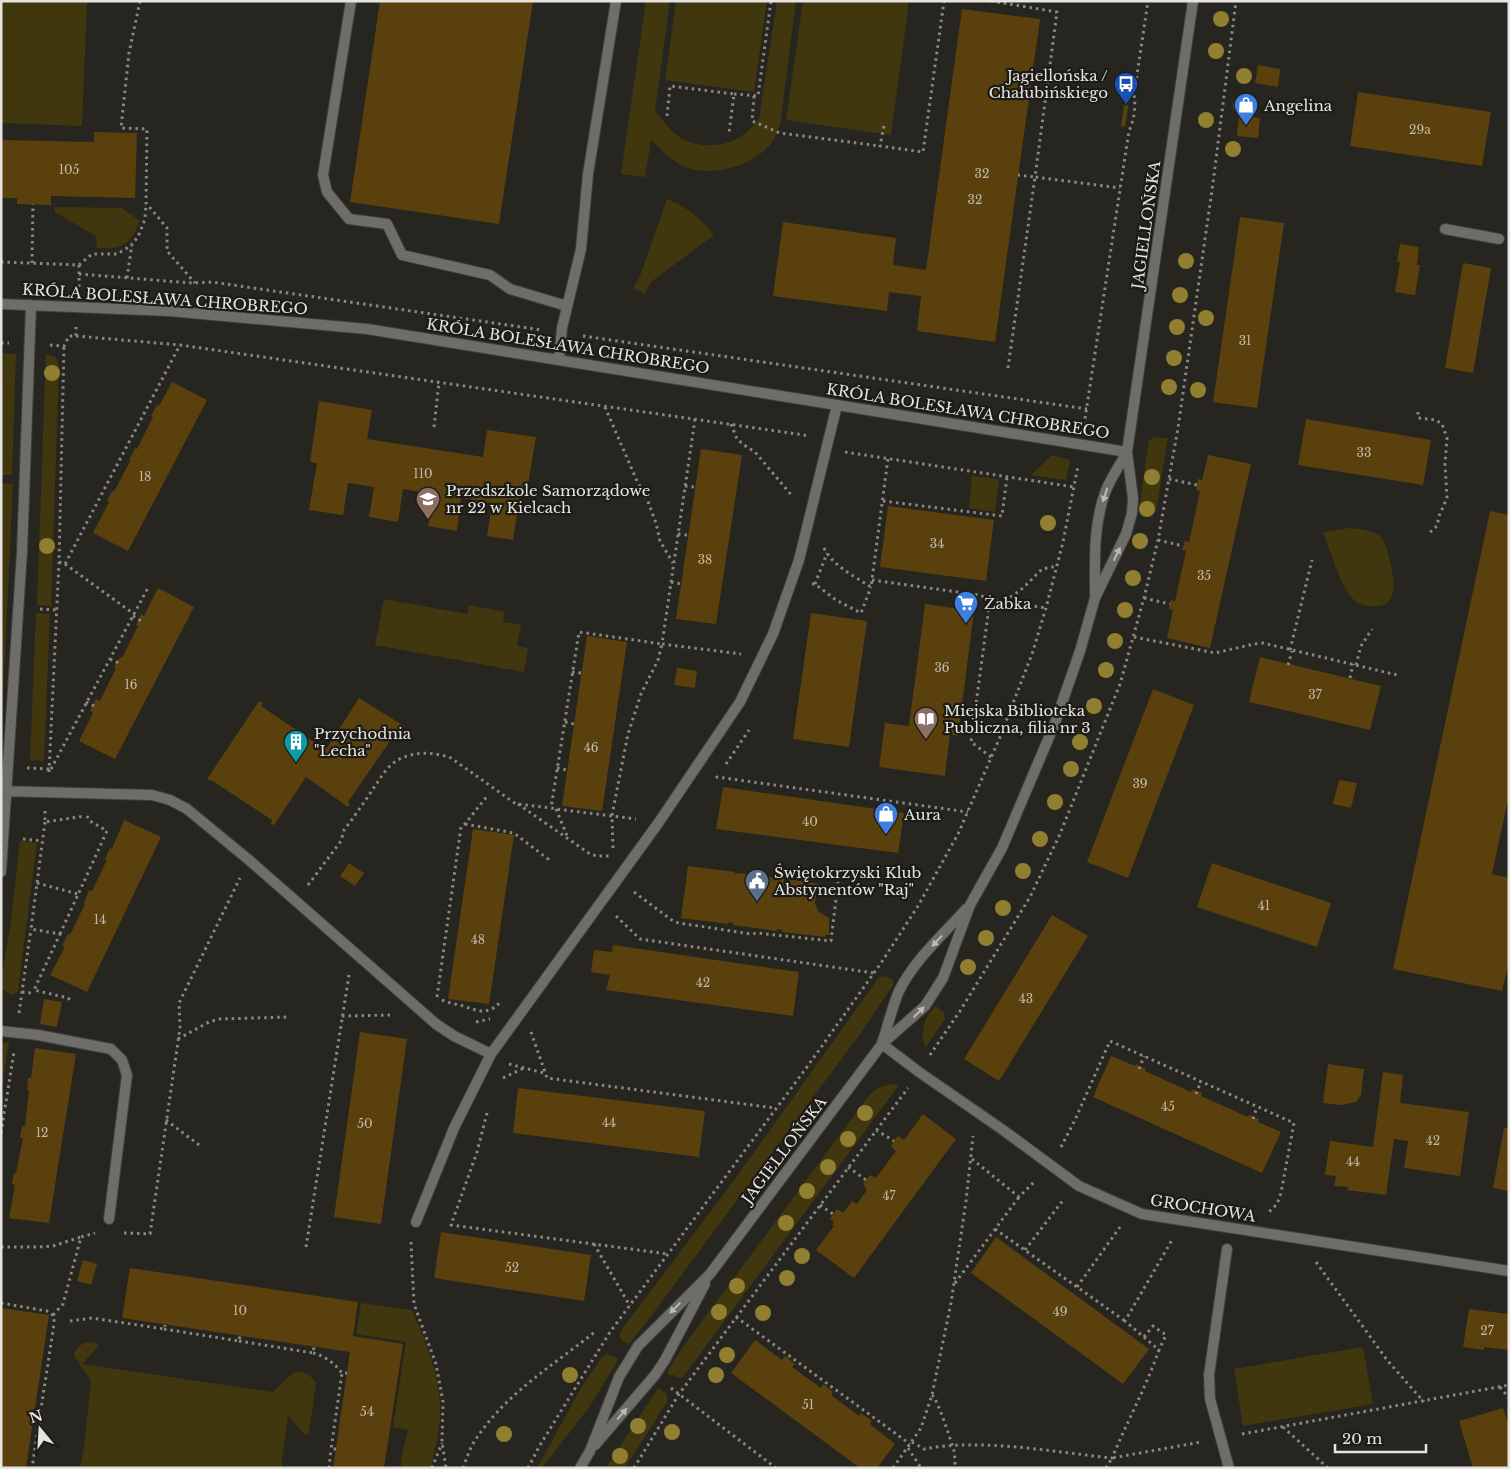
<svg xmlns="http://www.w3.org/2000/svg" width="1510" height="1469" font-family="'Libre Baskerville',serif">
  <rect width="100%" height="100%" fill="#26251f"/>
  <path fill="#41370f" d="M1,1H87L82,126L1,123Z
    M646,1H670L655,111C661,117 666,125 673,132C688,146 713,149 732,141C743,137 751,128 759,119L777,1H796L780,125C778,129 776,135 774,139C759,164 718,176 691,169C674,164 663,151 651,140L645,177L621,174Z
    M676,1H767L754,92L665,80Z
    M803,1H909L891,135L786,120Z
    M667,199C690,209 698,216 714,235L651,282L645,294L633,288L640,276Z
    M55,207L122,208L140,221C130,246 122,249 97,248L96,236L55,212Z
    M3,353L16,354L12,475H1Z
    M46,354L55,357L59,364L51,606L37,605Z
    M1155,437L1168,438L1156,511L1152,514L1142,513L1139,509L1149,440Z
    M1052,455L1070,460L1066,480L1031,475Z
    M972,476L997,479L999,482L995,512L969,508Z
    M1,483L13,484L1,738Z
    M1350,528C1360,529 1372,530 1380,536C1386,542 1388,553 1390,561C1394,579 1401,610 1370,606C1364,606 1358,604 1353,599C1339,583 1331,552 1323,532Z
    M384,599L467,614L469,605L505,612L503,622L521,625L517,646L528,648L524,672L375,645Z
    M36,613L50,614L44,761L30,760Z
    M20,841L37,843L18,991L16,993L12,995L1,988V980L11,921Z
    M885,976L893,980V985L863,1030L646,1323L629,1344L625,1342L624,1343L620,1338V1332L735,1179L877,980L879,977Z
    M936,1006L944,1012L945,1019L926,1047C919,1032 924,1017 936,1006Z
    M9,1042L1,1092V1044Z
    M892,1084L899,1085L683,1377L677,1378L674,1375H669L667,1372L668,1370L685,1344L870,1094L880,1087Z
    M361,1303L412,1310C432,1356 448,1395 436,1445C434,1453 433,1460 430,1468H401V1459L408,1430L393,1427L406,1342L356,1334Z
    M87,1342L96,1343L99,1346L82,1364L273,1392L293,1373C303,1370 311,1375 316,1383L309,1433L306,1435L301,1431L288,1416L281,1468H80L84,1447L91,1381L74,1356C74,1349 81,1344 87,1342Z
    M1363,1347L1373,1404L1243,1426L1234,1369Z
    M608,1354L616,1357L618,1360L590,1406L542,1468H537L581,1388L602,1357Z
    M658,1388L667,1394V1402L625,1468H606Z"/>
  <path fill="#5a400d" d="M380,1H533L499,224L350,202Z
    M962,9L1040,19L995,342L917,331L921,296L889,292L887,311L773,296L783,222L896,238L893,265L926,270Z
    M1258,65L1280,69L1278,87L1255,83Z
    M1358,92L1491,112L1482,166L1350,146Z
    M1125,100H1129L1125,127L1121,126Z
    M1239,115L1260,118L1258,138L1237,136Z
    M94,132L137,133L135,198L51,196V205L17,204V198H1V140L94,142Z
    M1240,217L1284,223L1257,408L1213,402Z
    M1400,244L1419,247L1417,265H1420L1415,295L1395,292L1400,262H1397Z
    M1463,263L1491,268L1473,373L1445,368Z
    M172,382L207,400L128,551L93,533L109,502L107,501L112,491L114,492L130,461L129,460L135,448L137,449L153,417L151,416L157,405L159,406Z
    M319,401L372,410L367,439L483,457L487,430L536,437L527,491L521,490L513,540L487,536L492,503L461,498L457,531L428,526L433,494L403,489L398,522L369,517L374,487L348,483L343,515L309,510L317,463L310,462Z
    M1306,419L1431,440L1423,485L1298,465Z
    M701,449L742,455L716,624L676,619Z
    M1208,455L1251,464L1210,648L1167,638L1173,610L1169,609L1170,604L1171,600L1175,601L1186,551L1182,550L1185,541L1189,542L1200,491L1196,490L1197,485L1198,479L1202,480Z
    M888,506L994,520L986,581L880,567Z
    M1490,511L1509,515V795L1492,874L1509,878V962L1502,991L1393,969Z
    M158,588L194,607L115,759L79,741L93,713L90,711L96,699L100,701L116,668H114L117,662L120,657L122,658L138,626L136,625L139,619L141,614L144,616Z
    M925,604L974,611L958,736L950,734L945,776L879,767L885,723L909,726Z
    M811,613L867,621L849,747L793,739Z
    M587,636L627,642L602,811L562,806Z
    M1260,657L1381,686L1370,730L1249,702Z
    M677,668L697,671L695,688L674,685Z
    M1153,689L1194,705L1128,878L1087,862Z
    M359,698L404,726L402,729L399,728L348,802L350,805L348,807L306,777L274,825L271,824L272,820L211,780L210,781L207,779L259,701L263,703L261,706L323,748L324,746L327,748Z
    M1339,780L1357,783L1351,808L1333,804Z
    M723,787L904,813L898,853L716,829Z
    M124,820L161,837L87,992L50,975L65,947L62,946L68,934L70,935L85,904L84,903L89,890L92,891L107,860L105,859L110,848L112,849Z
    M473,829L514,835L489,1004L448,999Z
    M349,863L364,873L355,886L340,876Z
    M1212,863L1331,903L1317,947L1197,907Z
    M688,866L735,872V874L740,873L784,879V881H789V879L819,884L816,895L815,904L819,912L829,918V935H825V937L782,932V930L777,929V931L733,925V923L729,922L728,924L681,918Z
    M1052,915L1088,936L999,1081L964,1059Z
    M613,945L799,972L793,1016L606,990L610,975L591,972L594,950L612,952Z
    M44,999L62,1002L57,1027L40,1024Z
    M360,1032L407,1039L381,1224L334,1217Z
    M35,1048L76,1054L49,1223L9,1218L15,1185L12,1184L14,1173H16L23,1138H20L22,1126H25L29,1090H27L28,1078H31Z
    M1111,1056L1135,1066L1136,1064L1146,1069L1145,1071L1191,1092L1192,1089L1202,1093L1201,1096L1248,1117L1249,1115L1259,1119L1258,1122L1281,1132L1262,1173L1093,1097Z
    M1328,1064L1364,1069L1361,1095L1356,1102L1341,1105L1323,1103Z
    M1383,1072L1403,1075L1400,1103L1469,1112L1460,1176L1404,1168L1408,1141L1394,1139L1386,1195L1347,1190L1348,1187L1334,1186L1336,1176L1325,1175L1330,1141L1373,1147Z
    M518,1088L705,1111L699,1157L513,1133Z
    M923,1114L956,1139L854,1278L816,1250L834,1226L832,1225L834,1222L830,1219L837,1209L843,1213L852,1201L857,1204L867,1190L863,1184L866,1180L870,1175L876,1178L896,1151L891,1146L894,1141L898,1136L904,1140Z
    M1504,1128L1509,1129V1191L1493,1188Z
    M441,1232L591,1255L584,1301L434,1278Z
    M996,1237L1149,1349L1123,1384L971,1273Z
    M83,1260L97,1264L91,1285L77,1281Z
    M130,1268L358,1302L353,1336L403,1344L384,1468H333L350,1352L122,1318Z
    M1,1308L49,1315L26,1468H1Z
    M1469,1309L1509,1314V1350L1484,1347V1350L1463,1347Z
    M755,1340L782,1360L785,1356L795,1364L792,1367L821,1388L823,1384L833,1392L831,1395L859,1416L861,1413L872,1421L870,1424L895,1444L877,1468H860L731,1373Z
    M1503,1408L1509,1426V1468H1473L1459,1421Z"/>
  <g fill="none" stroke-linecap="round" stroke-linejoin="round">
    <defs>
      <path id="service" d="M351,1L323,175L327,192L349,219L387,224L402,255L490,275L510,289L567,306
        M1445,229L1499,239
        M559,360L562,328L581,249L588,174L616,1
        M1,1031L38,1035L111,1049L122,1060L127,1075L109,1219
        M1227,1249L1209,1375L1210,1399L1229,1468"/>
      <path id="minor" d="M1,304L169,311L367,329L1127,452
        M1,791L152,795L170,800L187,809L249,860L436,1024L454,1036L491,1054
        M1,872L22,552L31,305
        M882,1044L919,1072L1003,1130L1079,1186L1142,1214L1509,1271
        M416,1222L454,1128L491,1054L659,822L740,702L773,634L799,560L837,405"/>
      <path id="tertiary" d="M1095,594C1095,561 1093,526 1105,493C1110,479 1120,465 1127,452
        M882,1043C888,1026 892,1007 899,991C915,959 943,935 966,909
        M595,1445L655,1375L665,1360L705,1284
        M580,1468L590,1451L619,1377L638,1346L710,1274L882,1044L925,1006L943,978L970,905L1002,848L1055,723L1080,651L1095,598L1126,534L1132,513L1133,498L1127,452L1193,1"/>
    </defs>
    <use href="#service" stroke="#41403a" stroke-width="12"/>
    <use href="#minor" stroke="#41403a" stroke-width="12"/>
    <use href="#tertiary" stroke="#41403a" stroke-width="12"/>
    <path stroke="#898883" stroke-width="3" stroke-dasharray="2.5 4" stroke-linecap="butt" d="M140,1L129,53L121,128L147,129L146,203L167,228V251L195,283
      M991,1L1057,12L1035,177L1120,188
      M734,94L758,96L771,1
      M754,96L752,121L780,133L880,146
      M667,116L670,86L734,94L729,133
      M884,126L880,146L923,152L944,1
      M1,262L79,265V287
      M32,263L33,204
      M79,265L92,254H117L132,245
      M79,274L192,283L212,282L542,330
      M127,278L132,244L138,237L145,219L146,203
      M76,336L180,345L804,435L808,437
      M583,336L1087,409
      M1,343H9
      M50,345L64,346L69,336H76V327
      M1008,368L1035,177L1018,175
      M605,407L637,481L647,499L656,523L660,541L673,563
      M1418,412V418L1436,420L1442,424L1447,438L1445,464L1447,498L1439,516L1437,526L1428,534
      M695,419L662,644L741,654
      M731,424L737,439L744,445L755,452L793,497
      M1084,425L1129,131C1134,120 1136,107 1134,95L1148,1
      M434,427L439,382
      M845,452L1074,487
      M1169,479L1197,485
      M685,486L695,487
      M883,501L1002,516L1007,477
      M678,534L688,535
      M1158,540L1183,546
      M824,548C833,566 854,576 871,587L888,458
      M59,562L65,564L180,345
      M65,564L134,614
      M872,580L979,595L990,599
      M671,582L681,584
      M812,584H815L836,600L861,613L871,587
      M815,584L827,553
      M1144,598L1170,604
      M1005,601L1023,588L1042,569L1057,566
      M40,609L57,610
      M133,616L141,621
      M1134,637L1215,653L1254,644L1263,643L1397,675
      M1290,650L1312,560
      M110,659L119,663
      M1288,665L1292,651
      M1356,665L1361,646L1372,629
      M572,672L582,673
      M1350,678L1353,664
      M86,702L96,707
      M565,722L574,724
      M991,757L971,742L990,599L1046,608
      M726,764L749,730
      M27,768L49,769
      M557,768L568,770
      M51,769L149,586
      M49,772L59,562L64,346
      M716,778L717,777L968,812
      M518,804L590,854L597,856H609
      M556,809L568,838
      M45,811V822L85,816
      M45,822L31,929L60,934L34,990L68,998L72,1002
      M465,824L514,833L548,859L547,861
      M23,839L42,841
      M613,848L612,815L628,734L641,694L658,660L662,644L579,632L551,808L556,809L636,819
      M37,883L78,894
      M308,885L341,841L344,830C355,816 365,801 375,786C380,779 385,770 392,764C408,751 432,751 451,758L516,804L551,808
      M634,892L673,921L679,923L751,934L757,933L831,941L838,882
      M616,916L640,939L874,973
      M60,934L107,831L90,821L87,816
      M22,992L29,993L34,990
      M437,997L461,827L465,824L488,795
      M442,1000C449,1003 456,1004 463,1006C478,1011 489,1016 501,1001
      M19,1013L31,929
      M342,1016L394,1015
      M476,1022L490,1019
      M531,1032L547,1078L775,1108
      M178,1039L209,1022L219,1019L289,1017
      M930,1055L960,1011L1030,897L1060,834L1120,684L1144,598L1158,540L1178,428L1213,183L1236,1
      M509,1064L544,1073
      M1139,1069L1144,1056
      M503,1078L524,1068
      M1196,1094L1201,1081
      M487,1113L477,1152L451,1225L668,1254
      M1253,1119L1257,1107
      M166,1120L199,1145
      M876,1130L894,1141
      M1,1133L14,1052
      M1061,1147L1075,1120L1110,1041L1294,1123L1281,1193L1277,1204L1269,1212
      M972,1159L1019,1197L1036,1180
      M848,1167L866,1180
      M820,1205L833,1214
      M995,1229L1125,1321
      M124,1233L150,1234L180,1028L179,1003L240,878
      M411,1242L414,1304L436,1364L443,1402L442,1442L446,1468
      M594,1244L630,1306
      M1,1247H38L53,1246L81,1237
      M306,1247L349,975
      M1025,1250L1064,1199
      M1316,1262L1387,1360L1424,1402
      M955,1283L1019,1197
      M1077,1287L1120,1227
      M1,1303L47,1311L51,1313L54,1317V1324L32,1468
      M53,1315L63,1304L81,1237L95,1233
      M736,1317L910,1444
      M70,1321L92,1318L164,1329L165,1325
      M164,1329L239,1341L240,1336
      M1144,1337L1153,1326L1166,1335L1159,1350
      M239,1341L313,1353L314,1347
      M313,1353C325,1356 334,1363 342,1373H347
      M1500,1387L1509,1398
      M671,1388L776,1468
      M932,1395C938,1400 951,1441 954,1451C955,1457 955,1462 955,1468
      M1283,1427L1328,1468
      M1242,1434L1509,1385
      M912,1442L924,1449C981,1438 1054,1452 1112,1458C1127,1422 1146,1387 1159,1350L1125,1321L1172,1240
      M908,1448L921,1468
      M336,1449H331L342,1373
      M329,1468L331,1449
      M432,1468L442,1443
      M463,1468C467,1457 471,1445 478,1436C508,1392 555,1364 596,1331
      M528,1468L540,1445L610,1332L807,1067L881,963L918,906L958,834L1000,737L1032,654L1046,608L1063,542L1078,466
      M634,1468L679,1394L908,1088
      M893,1468L921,1428L932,1395L951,1303L966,1201L973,1136
      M1106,1468L1112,1458L1201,1442"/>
    <use href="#service" stroke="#6f6d6a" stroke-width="10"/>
    <use href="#minor" stroke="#6f6d6a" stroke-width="10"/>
    <use href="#tertiary" stroke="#6f6d6a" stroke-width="10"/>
  </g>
  <g fill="#907f30">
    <circle cx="1221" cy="19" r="8"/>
    <circle cx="1216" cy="51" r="8"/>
    <circle cx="1244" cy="76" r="8"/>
    <circle cx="1241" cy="106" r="8"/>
    <circle cx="1206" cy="120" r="8"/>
    <circle cx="1233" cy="149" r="8"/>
    <circle cx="1186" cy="261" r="8"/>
    <circle cx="1180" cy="295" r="8"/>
    <circle cx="1206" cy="318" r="8"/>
    <circle cx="1177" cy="327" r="8"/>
    <circle cx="1174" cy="358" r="8"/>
    <circle cx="52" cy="373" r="8"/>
    <circle cx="1169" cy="387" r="8"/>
    <circle cx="1198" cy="390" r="8"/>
    <circle cx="1152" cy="477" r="8"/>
    <circle cx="1147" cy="509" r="8"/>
    <circle cx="1048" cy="523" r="8"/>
    <circle cx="1140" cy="541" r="8"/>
    <circle cx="47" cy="546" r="8"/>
    <circle cx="1133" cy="578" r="8"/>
    <circle cx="1125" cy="610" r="8"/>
    <circle cx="1115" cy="641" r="8"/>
    <circle cx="1106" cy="670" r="8"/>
    <circle cx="1094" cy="706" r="8"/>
    <circle cx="1080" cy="742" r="8"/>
    <circle cx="1071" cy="769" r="8"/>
    <circle cx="1055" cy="802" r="8"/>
    <circle cx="1040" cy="839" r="8"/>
    <circle cx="1023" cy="871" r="8"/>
    <circle cx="1003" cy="908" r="8"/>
    <circle cx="986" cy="938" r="8"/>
    <circle cx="968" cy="967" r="8"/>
    <circle cx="865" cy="1113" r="8"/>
    <circle cx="848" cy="1139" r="8"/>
    <circle cx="828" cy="1167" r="8"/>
    <circle cx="807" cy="1191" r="8"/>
    <circle cx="786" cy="1223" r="8"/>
    <circle cx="802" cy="1256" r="8"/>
    <circle cx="787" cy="1278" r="8"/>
    <circle cx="737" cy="1286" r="8"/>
    <circle cx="719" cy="1312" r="8"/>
    <circle cx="763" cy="1313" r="8"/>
    <circle cx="727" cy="1355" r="8"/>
    <circle cx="570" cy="1375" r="8"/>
    <circle cx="716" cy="1375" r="8"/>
    <circle cx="638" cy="1426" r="8"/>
    <circle cx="672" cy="1432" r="8"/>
    <circle cx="504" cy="1434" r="8"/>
    <circle cx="620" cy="1456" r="8"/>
  </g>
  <defs><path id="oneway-solid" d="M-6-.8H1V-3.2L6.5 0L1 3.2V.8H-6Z" transform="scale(1.25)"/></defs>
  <g fill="#bcbab7">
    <use href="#oneway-solid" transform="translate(1105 495) rotate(108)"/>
    <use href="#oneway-solid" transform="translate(1117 554) rotate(-64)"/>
    <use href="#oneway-solid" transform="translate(937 941) rotate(133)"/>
    <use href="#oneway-solid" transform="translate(919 1012) rotate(-44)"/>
    <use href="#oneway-solid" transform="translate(675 1308) rotate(136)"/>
    <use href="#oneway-solid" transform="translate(622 1414) rotate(-49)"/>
  </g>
  <defs>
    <symbol id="bus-pin" viewBox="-11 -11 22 30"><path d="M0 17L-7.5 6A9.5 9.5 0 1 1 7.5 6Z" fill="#1a4fb4" stroke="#1d1b16"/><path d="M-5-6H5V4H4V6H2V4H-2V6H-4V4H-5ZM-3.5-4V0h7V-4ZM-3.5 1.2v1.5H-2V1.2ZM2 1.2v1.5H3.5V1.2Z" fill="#fff"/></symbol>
    <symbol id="shop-pin" viewBox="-11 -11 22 30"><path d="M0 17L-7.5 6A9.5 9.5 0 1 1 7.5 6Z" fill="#3f7fe0" stroke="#1d1b16"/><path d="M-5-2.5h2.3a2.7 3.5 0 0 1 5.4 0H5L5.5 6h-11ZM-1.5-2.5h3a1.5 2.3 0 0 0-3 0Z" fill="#fff"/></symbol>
    <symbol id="school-pin" viewBox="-11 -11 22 30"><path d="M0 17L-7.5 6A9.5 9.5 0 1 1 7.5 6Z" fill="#8d6e63" stroke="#1d1b16"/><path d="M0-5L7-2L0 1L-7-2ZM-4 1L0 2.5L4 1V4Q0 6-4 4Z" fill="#fff"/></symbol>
    <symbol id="supermarket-pin" viewBox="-11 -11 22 30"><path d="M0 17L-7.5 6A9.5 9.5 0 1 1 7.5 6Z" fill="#3f7fe0" stroke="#1d1b16"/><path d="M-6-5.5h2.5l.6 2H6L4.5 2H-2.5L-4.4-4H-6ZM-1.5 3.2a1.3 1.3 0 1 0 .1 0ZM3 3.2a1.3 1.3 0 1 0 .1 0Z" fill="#fff"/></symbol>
    <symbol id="library-pin" viewBox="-11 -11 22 30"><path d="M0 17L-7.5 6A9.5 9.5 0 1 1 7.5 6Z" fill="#8d6e63" stroke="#1d1b16"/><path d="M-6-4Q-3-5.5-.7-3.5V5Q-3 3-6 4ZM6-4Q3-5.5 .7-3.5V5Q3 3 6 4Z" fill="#fff"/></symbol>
    <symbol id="building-pin" viewBox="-11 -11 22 30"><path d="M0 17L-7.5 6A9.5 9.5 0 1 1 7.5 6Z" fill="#0f9aa8" stroke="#1d1b16"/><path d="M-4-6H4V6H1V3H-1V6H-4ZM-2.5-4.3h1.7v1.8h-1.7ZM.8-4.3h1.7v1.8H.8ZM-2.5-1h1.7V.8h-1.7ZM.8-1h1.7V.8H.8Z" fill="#fff"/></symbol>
    <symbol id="civic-pin" viewBox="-11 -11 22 30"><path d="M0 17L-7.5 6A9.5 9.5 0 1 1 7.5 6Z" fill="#5c6f8a" stroke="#1d1b16"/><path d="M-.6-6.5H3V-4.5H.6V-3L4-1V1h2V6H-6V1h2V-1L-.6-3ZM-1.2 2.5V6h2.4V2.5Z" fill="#fff"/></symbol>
  </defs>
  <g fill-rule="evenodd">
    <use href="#bus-pin" x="1112" y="70" width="28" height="38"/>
    <use href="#shop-pin" x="1232" y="91" width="28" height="38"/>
    <use href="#school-pin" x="414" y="485" width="28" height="38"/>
    <use href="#supermarket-pin" x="952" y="589" width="28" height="38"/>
    <use href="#library-pin" x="912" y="705" width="28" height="38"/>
    <use href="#building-pin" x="282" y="728" width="28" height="38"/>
    <use href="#shop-pin" x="872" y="800" width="28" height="38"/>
    <use href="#civic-pin" x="743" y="867" width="28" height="38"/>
  </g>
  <g text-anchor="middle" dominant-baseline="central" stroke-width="4.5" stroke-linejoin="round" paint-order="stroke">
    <g font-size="12" fill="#c2bbab">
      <text x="1420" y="129">29a</text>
      <text x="69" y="169">105</text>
      <text x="982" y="173">32</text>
      <text x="975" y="199">32</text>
      <text x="1245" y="340">31</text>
      <text x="1364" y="452">33</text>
      <text x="423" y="473">110</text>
      <text x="145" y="476">18</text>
      <text x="937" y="543">34</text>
      <text x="705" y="559">38</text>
      <text x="1204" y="575">35</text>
      <text x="942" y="667">36</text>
      <text x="131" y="684">16</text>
      <text x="1315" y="694">37</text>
      <text x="591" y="747">46</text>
      <text x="1140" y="783">39</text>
      <text x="810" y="821">40</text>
      <text x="1264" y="905">41</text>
      <text x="100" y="919">14</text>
      <text x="478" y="939">48</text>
      <text x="703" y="982">42</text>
      <text x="1026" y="998">43</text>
      <text x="1168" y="1106">45</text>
      <text x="609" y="1122">44</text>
      <text x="365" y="1123">50</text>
      <text x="42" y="1132">12</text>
      <text x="1433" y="1140">42</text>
      <text x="1353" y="1161">44</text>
      <text x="889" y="1195">47</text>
      <text x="512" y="1267">52</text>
      <text x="240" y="1310">10</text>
      <text x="1060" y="1311">49</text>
      <text x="1487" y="1330">27</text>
      <text x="808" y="1404">51</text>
      <text x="367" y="1411">54</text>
    </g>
    <g font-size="15" fill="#e5e4e0" stroke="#1d1b16" text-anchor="start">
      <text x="1108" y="75" text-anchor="end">Jagiellońska /<tspan x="1108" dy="17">Chałubińskiego</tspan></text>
      <text x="1264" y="105">Angelina</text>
      <text x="446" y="490">Przedszkole Samorządowe<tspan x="446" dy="17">nr 22 w Kielcach</tspan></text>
      <text x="984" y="603">Żabka</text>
      <text x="944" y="710">Miejska Biblioteka<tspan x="944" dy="17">Publiczna, filia nr 3</tspan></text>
      <text x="314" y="733">Przychodnia<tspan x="314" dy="17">"Lecha"</tspan></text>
      <text x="904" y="814">Aura</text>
      <text x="774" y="872">Świętokrzyski Klub<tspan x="774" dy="17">Abstynentów "Raj"</tspan></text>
    </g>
    <g font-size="15" fill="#e5e4e0" stroke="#1d1b16">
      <text transform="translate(1146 225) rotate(-82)">JAGIELLOŃSKA</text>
      <text transform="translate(165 299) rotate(4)">KRÓLA BOLESŁAWA CHROBREGO</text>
      <text transform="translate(568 346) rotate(9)">KRÓLA BOLESŁAWA CHROBREGO</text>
      <text transform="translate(968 411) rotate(9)">KRÓLA BOLESŁAWA CHROBREGO</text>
      <text transform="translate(784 1150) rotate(-53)">JAGIELLOŃSKA</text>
      <text transform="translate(1203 1208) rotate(9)">GROCHOWA</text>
    </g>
  </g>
  <rect width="1510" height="1469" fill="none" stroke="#e5e4e0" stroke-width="5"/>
  <g transform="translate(40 1429) rotate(342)" stroke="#1d1b16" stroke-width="4" paint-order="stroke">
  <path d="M0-4L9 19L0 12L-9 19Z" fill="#e5e4e0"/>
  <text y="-8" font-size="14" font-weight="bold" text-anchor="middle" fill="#e5e4e0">N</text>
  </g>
  <path d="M1335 1444v8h91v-8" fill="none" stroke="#e5e4e0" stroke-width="2.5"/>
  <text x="1342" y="1444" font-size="15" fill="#e5e4e0" stroke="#1d1b16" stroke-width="4" paint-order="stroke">20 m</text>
</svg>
